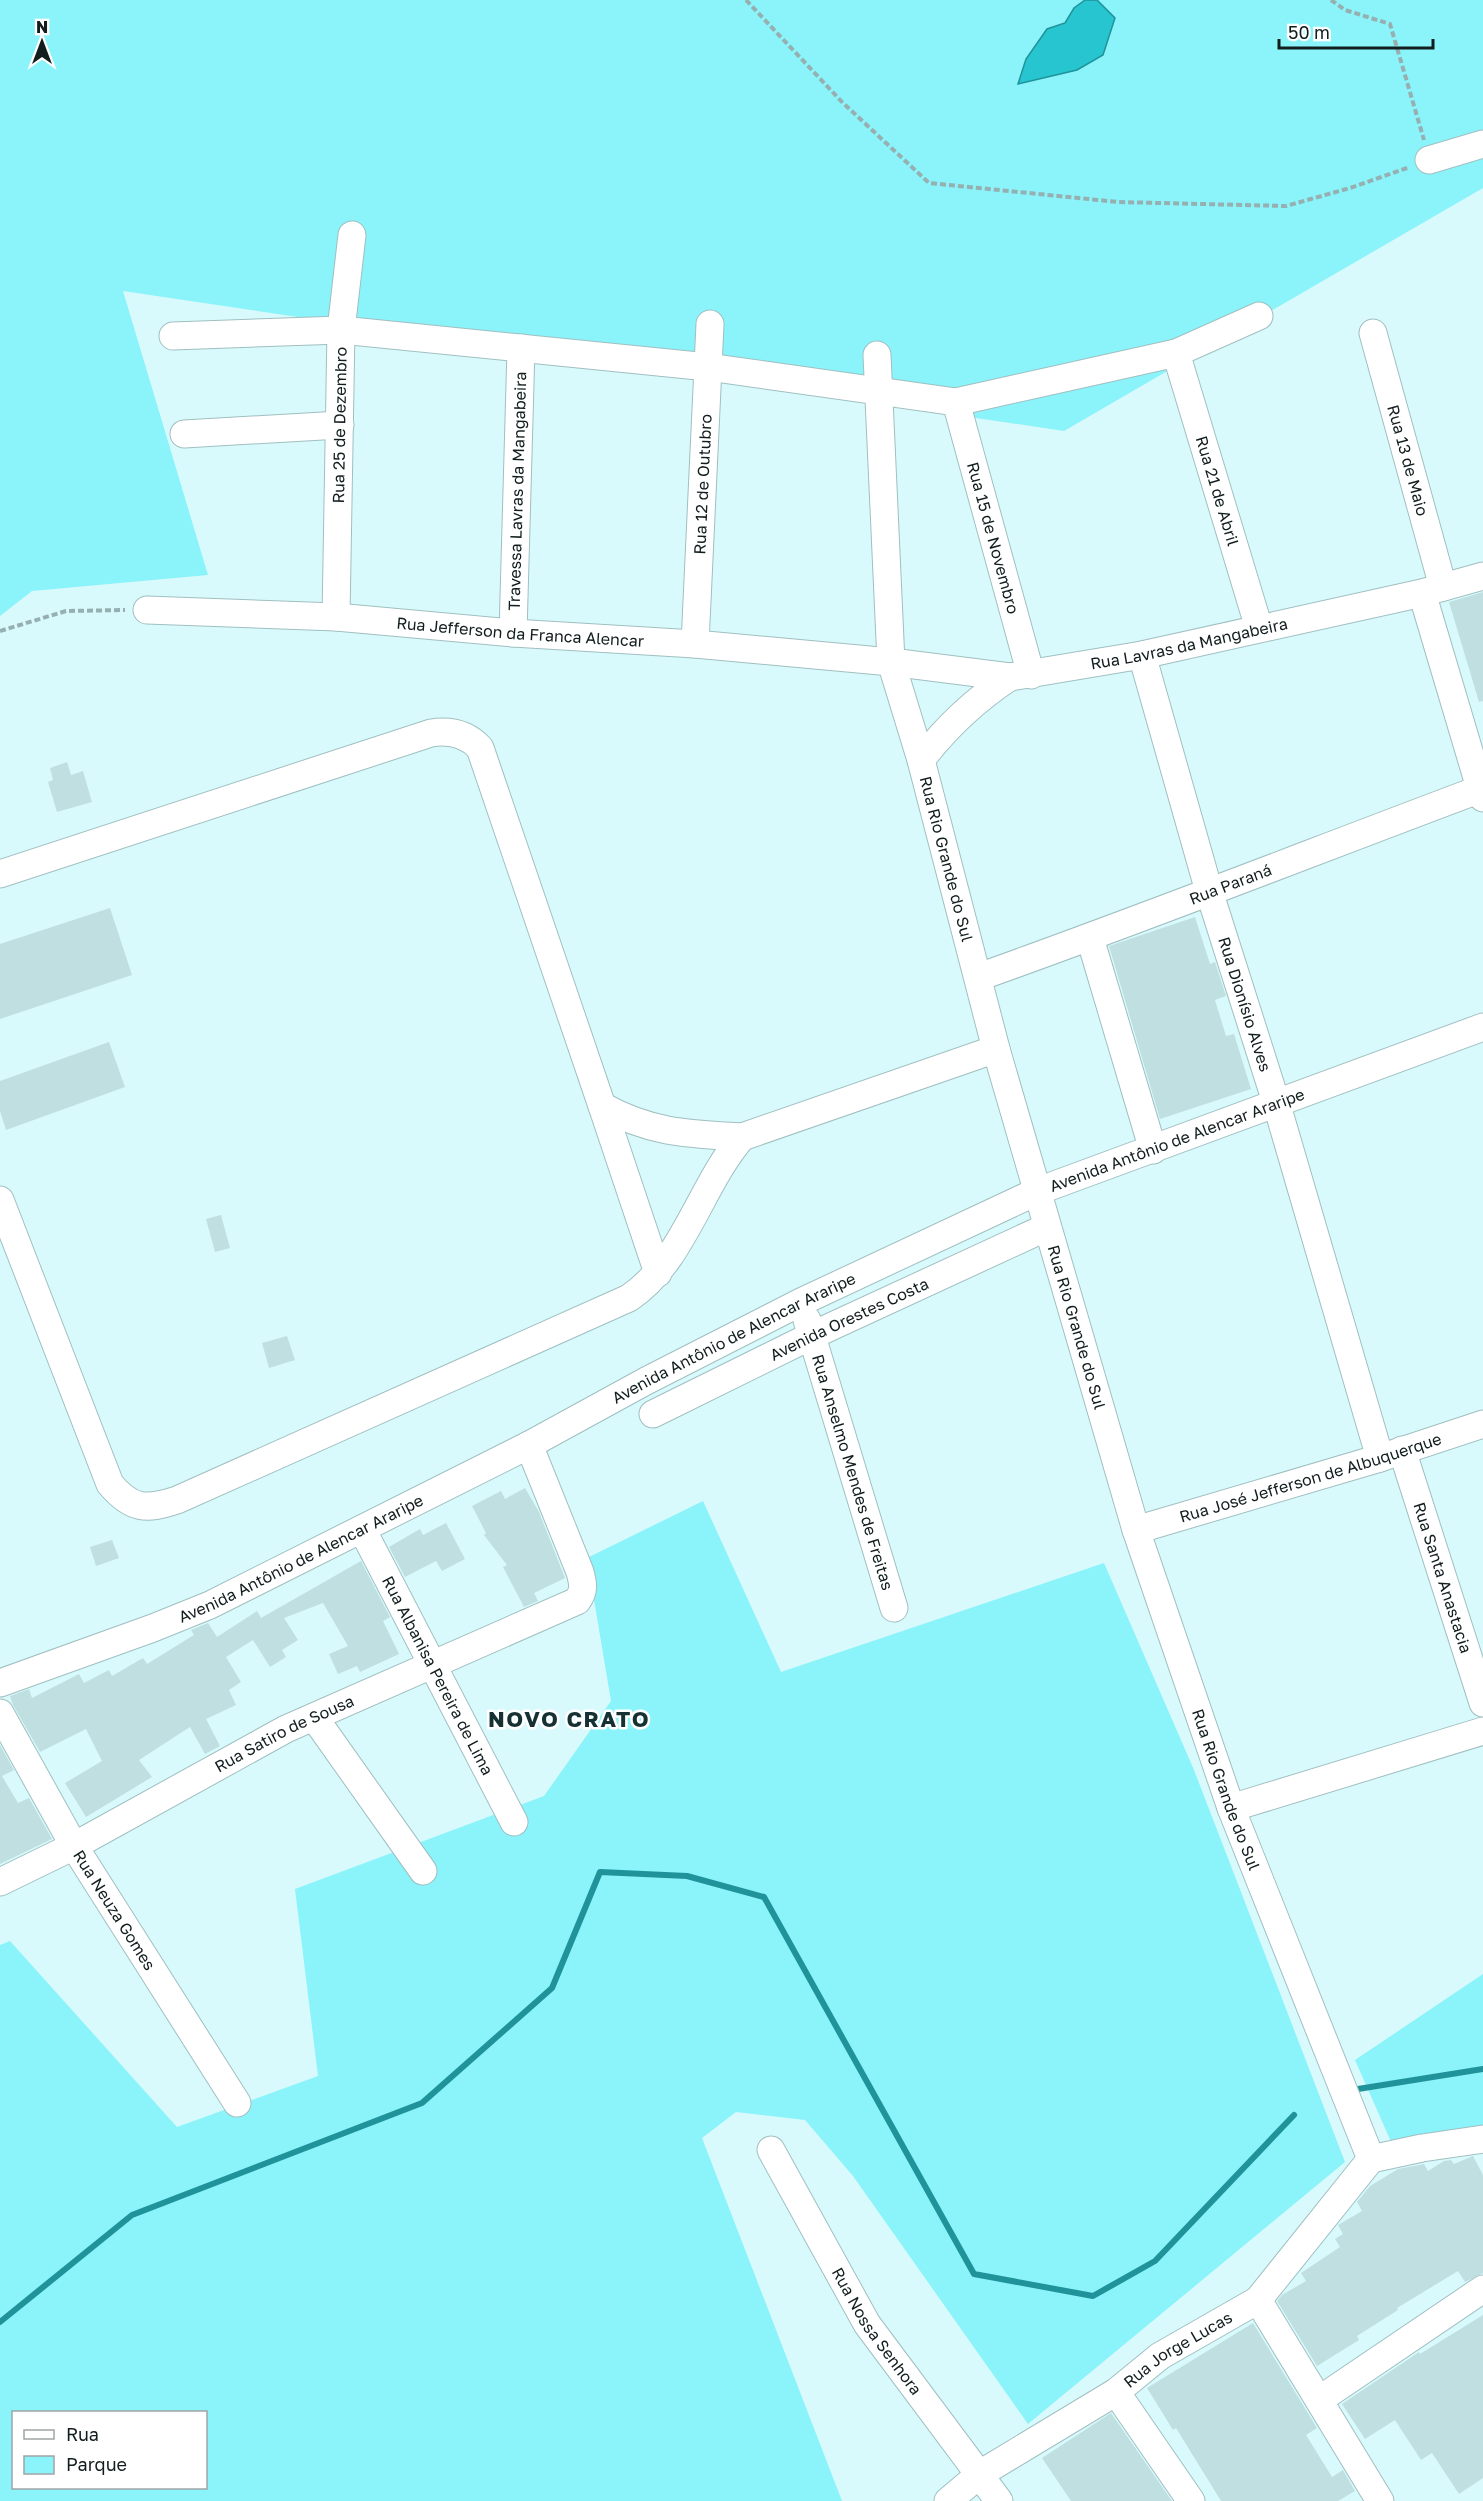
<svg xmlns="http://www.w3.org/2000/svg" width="1483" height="2501" font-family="'Golos Text',sans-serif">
  <rect width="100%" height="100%" fill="#d9fafc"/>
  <path fill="#8bf3fa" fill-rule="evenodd" d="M0,0H1483V188L1064,431L123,291L208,575L32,591L0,616Z
    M703,1501L781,1672L1104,1563L1194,1770L1345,2162L1028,2424L853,2176L805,2120L736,2112L702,2138L842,2501H0V1945L10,1941L177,2127L318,2076L295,1889L544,1796L611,1701L587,1558ZM14,2412H206V2488H14Z
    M1483,1974V2125L1392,2144L1355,2060Z"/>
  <path fill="#26c5cf" stroke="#20939a" stroke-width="1.5" d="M1085,0H1097L1115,18L1103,55L1077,70L1018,84L1026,59L1047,29L1065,23L1074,8Z"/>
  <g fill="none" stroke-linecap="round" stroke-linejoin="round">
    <path stroke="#20939a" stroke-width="6" d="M1358,2089L1483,2069
      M0,2322L132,2215L422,2103L552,1988L600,1872L687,1876L764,1897L974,2274L1093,2296L1155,2261L1294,2115"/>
  </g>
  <path fill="#bfdfe1" d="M1483,592V701L1479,702L1449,602Z
    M67,762L71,775L83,771L92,802L57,812L48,782L53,780L50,768Z
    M110,908L132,975L0,1019V944Z
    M1195,917L1210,964L1215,962L1226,996L1215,1000L1226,1036L1234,1034L1251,1089L1160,1119L1109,946Z
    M109,1042L125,1087L6,1130L0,1111V1081Z
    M221,1215L230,1248L215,1252L206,1219Z
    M287,1336L295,1360L269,1368L262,1343Z
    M525,1488L539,1512L565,1578L534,1593L538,1601L524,1607L503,1567L507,1565L484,1535L486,1533L472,1506L501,1491L505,1499Z
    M446,1523L465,1559L442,1571L436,1561L405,1577L389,1547L420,1529L423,1535Z
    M112,1540L119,1558L96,1566L90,1547Z
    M361,1561L390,1617L383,1621L399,1654L360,1672L357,1666L338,1674L329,1654L348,1646L323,1603L284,1618L298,1640L282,1650L286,1657L270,1667L253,1640L226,1657L241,1682L229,1690L236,1705L206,1719L220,1746L205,1754L190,1727L139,1760L152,1777L86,1817L65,1783L102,1761L86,1729L40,1752L13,1705L10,1696L29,1689L32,1698L79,1674L84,1683L109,1670L112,1676L143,1658L147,1664L194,1635L191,1630L208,1623L217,1637L257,1611L261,1618Z
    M0,1745L14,1770L2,1776L18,1803L29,1798L52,1839L0,1864Z
    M1473,2156L1483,2175V2273L1465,2282L1458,2271L1397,2308L1398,2310L1357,2336L1359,2340L1317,2366L1277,2301L1282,2295L1306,2281L1301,2273L1340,2247L1335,2239L1343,2234L1338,2225L1362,2211L1357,2202L1370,2186L1398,2169L1424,2164L1428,2171L1444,2161L1451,2160L1454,2164Z
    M1483,2315V2478L1459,2494L1432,2453L1421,2460L1395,2420L1365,2439L1342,2404L1419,2352L1420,2354Z
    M1253,2323L1317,2428L1306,2435L1332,2477L1343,2470L1355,2491L1338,2501H1221L1176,2428L1173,2430L1147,2388Z
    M1111,2413L1172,2501H1071L1042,2458Z"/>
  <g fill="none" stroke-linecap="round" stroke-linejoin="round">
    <defs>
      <g id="minor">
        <path d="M1429,160L1483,144"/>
        <path id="s1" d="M1373,333L1443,587"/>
        <path d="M173,336L341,330L708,367L956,402L1176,353L1259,316"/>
        <path id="s2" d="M1176,353L1259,628"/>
        <path id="s3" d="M877,355L891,662L921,760L996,1049L1136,1530L1231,1808L1371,2159"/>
        <path id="s4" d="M956,402L1031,675"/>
        <path d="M184,434L340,425"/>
        <path d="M1422,593L1483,798"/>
        <path id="s5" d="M147,610L336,617L513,633L695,644L891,662L1010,677L1142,655L1422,593L1483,576"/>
        <path id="s6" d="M336,617L341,330L352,235"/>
        <path id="s7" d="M513,633L521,348"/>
        <path id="s8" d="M695,644L710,324"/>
        <path id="s9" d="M1142,655L1209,891L1276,1102L1380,1458"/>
        <path d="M921,760C947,726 975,700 1010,677"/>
        <path d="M0,874L431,733C450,730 467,734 480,748L602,1106C650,1133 689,1134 742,1137"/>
        <path d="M1090,938L1153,1150"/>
        <path id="s10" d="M979,977C1148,917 1315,851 1483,788"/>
        <path d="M602,1106L658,1273"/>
        <path d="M0,1200L110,1484C132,1510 146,1510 177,1500L629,1298C683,1262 700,1186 742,1137L996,1049"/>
        <path id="s11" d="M807,1320L894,1608"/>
        <path id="s12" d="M653,1414L813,1335L1047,1227"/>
        <path id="s13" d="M1402,1450L1483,1703"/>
        <path id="s14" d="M362,1529L514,1822"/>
        <path id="s15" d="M1136,1530L1380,1458L1483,1424"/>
        <path id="s16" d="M0,1683L153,1628L210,1605L529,1445L646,1381L801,1302L1038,1191L1483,1027"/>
        <path id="s17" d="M0,1713L74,1846L237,2103"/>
        <path d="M314,1717L423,1871"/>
        <path d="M1231,1808L1483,1731"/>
        <path id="s18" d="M0,1882L74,1846L286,1729L577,1601C585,1591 583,1583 580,1572L529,1445"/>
        <path id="s19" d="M771,2150L867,2324L999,2501"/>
        <path d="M1371,2159L1422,2148L1483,2139"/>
        <path d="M1258,2300L1380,2501"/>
        <path d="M1116,2392L1191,2501"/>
        <path d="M1319,2400L1483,2289"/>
        <path id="s20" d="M948,2501L980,2474L1116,2392L1160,2356L1258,2300L1371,2159"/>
      </g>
    </defs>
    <use href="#minor" stroke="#a0bfc1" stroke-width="29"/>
    <path stroke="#96b0b1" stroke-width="4" stroke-dasharray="6 3" stroke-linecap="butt" d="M746,0L842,102L929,183L1118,202L1286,206L1350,188L1410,167
      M1331,0L1345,10L1390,24L1424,140
      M0,631L66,611L125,610"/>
    <use href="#minor" stroke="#fff" stroke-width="27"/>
  </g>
  <g text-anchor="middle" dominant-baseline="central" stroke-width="5" stroke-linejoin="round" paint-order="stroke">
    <g font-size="16" fill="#121d1e" stroke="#fff">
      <text stroke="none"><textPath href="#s6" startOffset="192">Rua 25 de Dezembro</textPath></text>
      <text stroke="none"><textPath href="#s1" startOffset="132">Rua 13 de Maio</textPath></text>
      <text stroke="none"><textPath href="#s8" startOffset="160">Rua 12 de Outubro</textPath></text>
      <text stroke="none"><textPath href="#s7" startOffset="142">Travessa Lavras da Mangabeira</textPath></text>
      <text stroke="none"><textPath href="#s2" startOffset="144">Rua 21 de Abril</textPath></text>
      <text stroke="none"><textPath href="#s4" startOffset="141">Rua 15 de Novembro</textPath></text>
      <text stroke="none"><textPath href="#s5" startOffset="374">Rua Jefferson da Franca Alencar</textPath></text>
      <text stroke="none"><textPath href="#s5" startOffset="1048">Rua Lavras da Mangabeira</textPath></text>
      <text stroke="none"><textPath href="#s3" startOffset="512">Rua Rio Grande do Sul</textPath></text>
      <text stroke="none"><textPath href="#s10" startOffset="268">Rua Paraná</textPath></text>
      <text stroke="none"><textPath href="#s9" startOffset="364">Rua Dionísio Alves</textPath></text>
      <text stroke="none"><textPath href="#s16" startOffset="1298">Avenida Antônio de Alencar Araripe</textPath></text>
      <text stroke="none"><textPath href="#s12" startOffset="218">Avenida Orestes Costa</textPath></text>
      <text stroke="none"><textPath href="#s3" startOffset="998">Rua Rio Grande do Sul</textPath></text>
      <text stroke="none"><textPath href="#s16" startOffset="812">Avenida Antônio de Alencar Araripe</textPath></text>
      <text stroke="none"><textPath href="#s11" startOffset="159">Rua Anselmo Mendes de Freitas</textPath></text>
      <text stroke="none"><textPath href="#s15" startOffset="182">Rua José Jefferson de Albuquerque</textPath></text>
      <text stroke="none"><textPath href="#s16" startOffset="326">Avenida Antônio de Alencar Araripe</textPath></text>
      <text stroke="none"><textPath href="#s13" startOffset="134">Rua Santa Anastacia</textPath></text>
      <text stroke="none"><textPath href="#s14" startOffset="165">Rua Albanisa Pereira de Lima</textPath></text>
      <text stroke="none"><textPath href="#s18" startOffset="321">Rua Satiro de Sousa</textPath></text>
      <text stroke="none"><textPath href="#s3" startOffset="1484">Rua Rio Grande do Sul</textPath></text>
      <text stroke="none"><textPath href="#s17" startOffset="228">Rua Neuza Gomes</textPath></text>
      <text stroke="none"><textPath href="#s19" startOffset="210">Rua Nossa Senhora</textPath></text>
      <text stroke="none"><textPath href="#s20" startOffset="276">Rua Jorge Lucas</textPath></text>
    </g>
    <g font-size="22" font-weight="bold" letter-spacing="1.5" fill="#153133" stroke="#fff">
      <text x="569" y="1718">NOVO CRATO</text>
    </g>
  </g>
  <rect x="12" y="2411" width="195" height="78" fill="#ffffff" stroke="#a0a5a5" stroke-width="1.5"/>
  <rect x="24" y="2430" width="30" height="9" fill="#ffffff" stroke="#a0a5a5" stroke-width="1.5"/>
  <text x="66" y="2441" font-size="18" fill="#121d1e">Rua</text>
  <rect x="24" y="2456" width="30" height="18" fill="#8bf3fa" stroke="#a0a5a5" stroke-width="1.5"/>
  <text x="66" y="2471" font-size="18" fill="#121d1e">Parque</text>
  <g transform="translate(42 42)" stroke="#ffffff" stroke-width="4.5" paint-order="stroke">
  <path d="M0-4.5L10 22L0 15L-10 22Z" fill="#121d1e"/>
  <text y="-9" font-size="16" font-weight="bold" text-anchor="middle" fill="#121d1e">N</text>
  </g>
  <path d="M1279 39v9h154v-9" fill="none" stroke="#121d1e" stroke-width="3"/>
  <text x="1288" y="39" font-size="18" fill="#121d1e" stroke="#ffffff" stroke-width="4.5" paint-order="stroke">50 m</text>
</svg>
